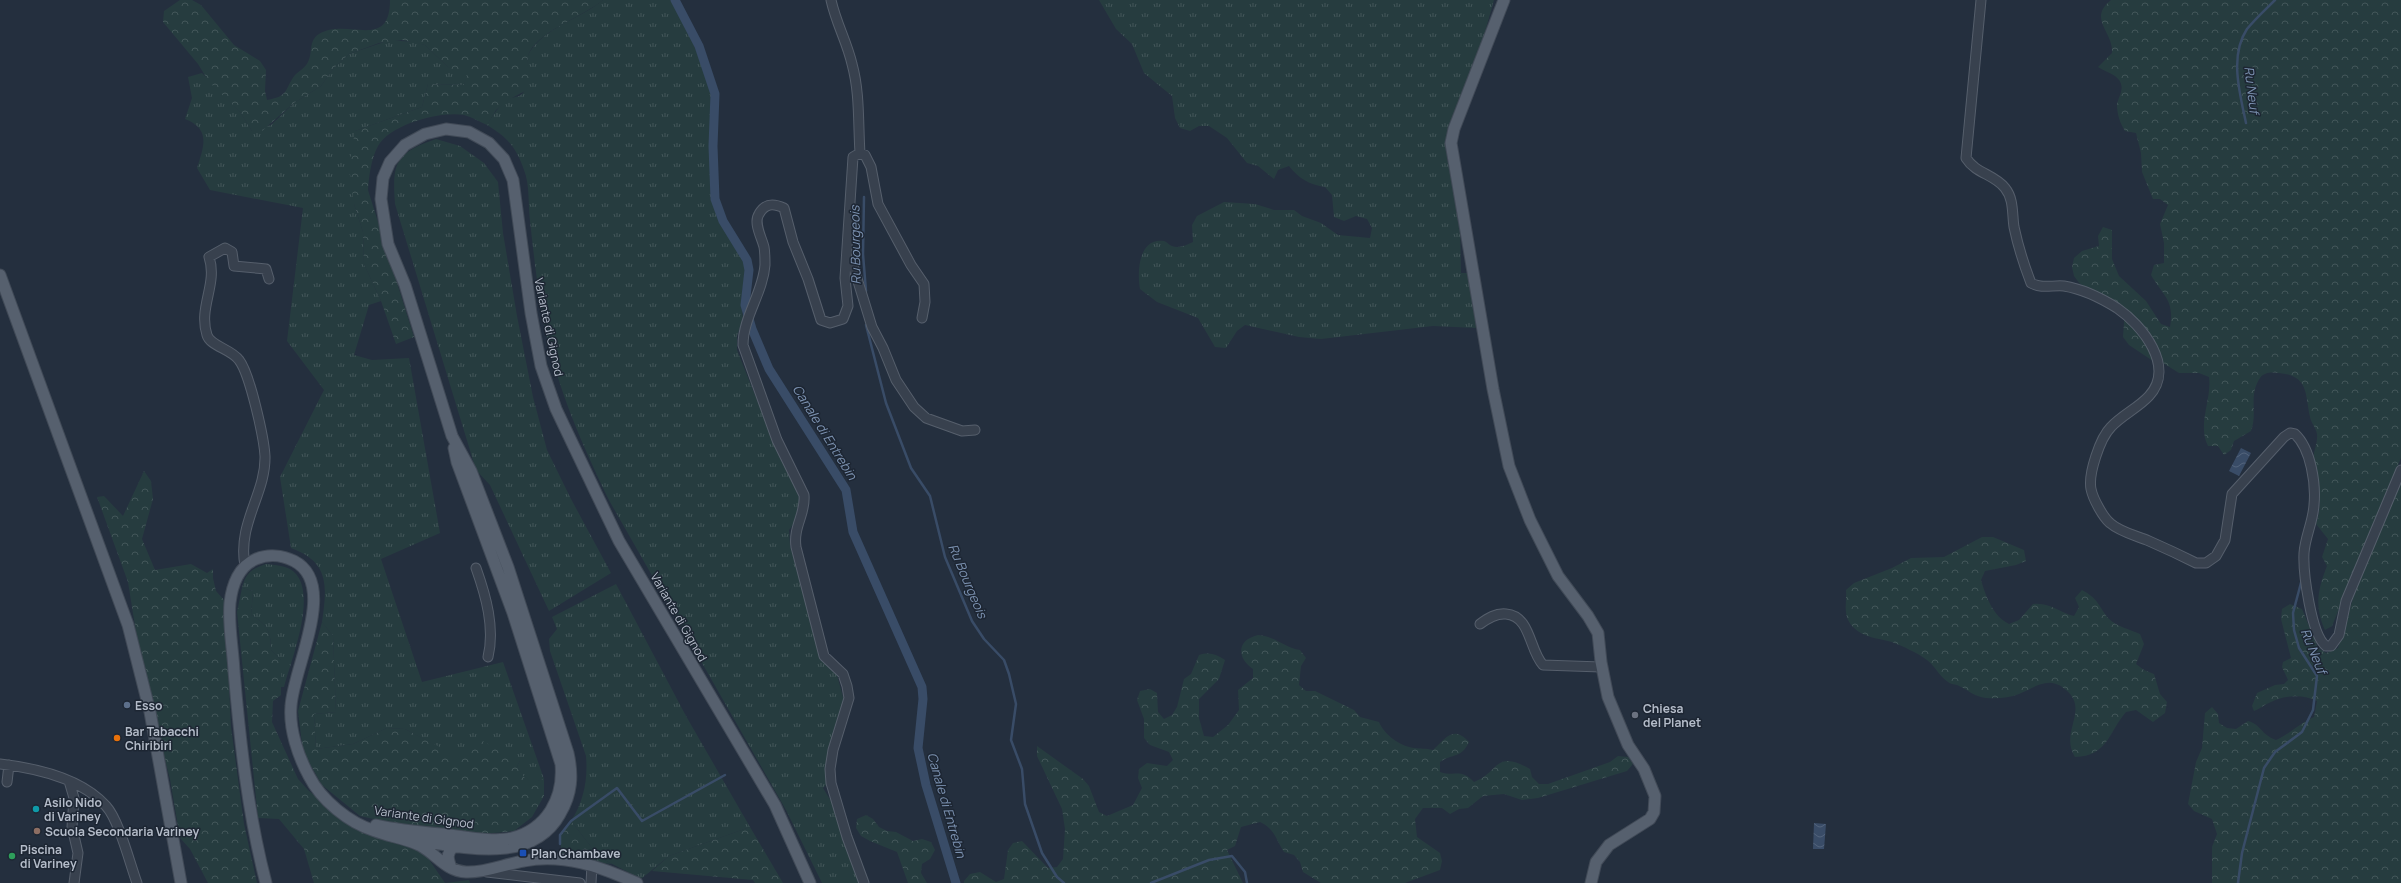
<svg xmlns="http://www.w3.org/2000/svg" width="2401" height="883" font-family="Manrope,sans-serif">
  <defs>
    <pattern id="grass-tufts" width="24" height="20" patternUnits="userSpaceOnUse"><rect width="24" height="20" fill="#263c3f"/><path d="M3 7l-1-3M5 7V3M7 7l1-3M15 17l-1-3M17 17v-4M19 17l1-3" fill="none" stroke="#435659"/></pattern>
    <pattern id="forest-crowns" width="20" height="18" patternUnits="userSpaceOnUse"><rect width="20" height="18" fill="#263c3f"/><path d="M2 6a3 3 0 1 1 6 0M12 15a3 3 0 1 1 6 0" fill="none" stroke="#435659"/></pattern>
    <pattern id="water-waves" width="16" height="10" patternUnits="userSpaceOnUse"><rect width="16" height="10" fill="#394c67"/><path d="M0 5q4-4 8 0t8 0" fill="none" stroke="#53647b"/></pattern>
  </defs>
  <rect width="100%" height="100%" fill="#242f3e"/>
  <path fill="url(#grass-tufts)" d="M603,0H672L687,27L712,93L713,195L717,211L724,226L746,263L741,303L743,318L737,336V350L779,455L795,484L800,501L795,522L789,530L790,545L820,658L837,675L843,697L846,700L827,784L823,788L831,801L860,883H822L786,810L610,502C583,447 558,390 545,329C538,294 534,257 530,221C528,205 530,185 524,170C516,147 507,137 487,125C493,115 499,105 509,99C513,97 520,97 523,93C535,81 521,63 531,50C548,26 582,18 603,0Z
    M1099,0H1494L1481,46L1447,134V158L1460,221L1461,273H1468L1478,321L1476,328L1433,326L1321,339L1299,337L1245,325L1237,331L1226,348L1215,347L1198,318L1157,302L1140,289C1137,273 1138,237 1164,241C1167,242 1169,245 1172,246C1179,249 1186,245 1193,242L1192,225L1197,216L1224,202L1255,204L1274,210H1294L1302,216L1321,223L1338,235L1370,238L1372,228L1367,219L1356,216L1344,221L1334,217L1332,195L1325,187C1310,185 1298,178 1289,166L1278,170L1274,179L1258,166L1247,163L1227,138L1209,126H1199L1190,131L1180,128L1175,118L1172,96L1144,73L1132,44L1116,29Z
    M390,40L414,42L425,45L448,67L469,70L464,85L428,84L422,107L355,131L354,204L363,232L364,264L381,301L369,305L354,355L372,360L409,358L440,533L381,559L422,682L503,662L544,779L528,784L517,766L520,761L459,758L405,729L387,728L353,744L316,749L314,714L336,712L333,636L322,622C327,587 330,562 291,548L280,477L324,390L287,341L303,208L210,190L197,168C204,146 211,129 185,119L192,98L188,77L202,73L240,112L252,131L271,125L294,103L321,86L333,69L349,54Z
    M436,139L460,146L484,163L498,182L503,233L517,316L533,397L547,450L571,499L611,573L549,611L490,485L476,470L395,204C392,163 395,153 436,139Z
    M266,564C274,565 282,565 290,569C321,587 291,660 284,687H281V660L271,650C271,631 267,624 251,615L253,591L242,588C246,573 251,569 266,564Z
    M616,584L686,716L750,827L669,856L641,879L599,857L571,821C584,801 588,779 586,756L550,651L549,639L557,629L552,617Z"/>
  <path fill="url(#forest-crowns)" d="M180,0H192L201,5L234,45L260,61L266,70L265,91L267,100C290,96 284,89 295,75C299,71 306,67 308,62C313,53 308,41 319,34C347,17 390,52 390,0H603C584,16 542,30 530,51C523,63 534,78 527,90L508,100L496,110L487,125C480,122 472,117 464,115C440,111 391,124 378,146C371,159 369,176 368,190L414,337L396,344L381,301L364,264L363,232L354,204L349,166L355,131L422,107L428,84L464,85L468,70L458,72L448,67L425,45L402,40L379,43L349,54L333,69L321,86L294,103L262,131H252L240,112L209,82L198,64L163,22L164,11Z
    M2111,0H2401V458L2332,626L2325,630C2314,606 2318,589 2327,566L2322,557L2328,539L2316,524C2325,498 2315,486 2313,461C2313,452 2318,443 2317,434C2316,428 2311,423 2310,417C2305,394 2309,376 2279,373C2272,372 2264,372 2260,378C2248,396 2258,413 2251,431L2234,441L2231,450L2224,455L2218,446H2208C2197,424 2212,400 2209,377L2199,373H2179L2163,363L2153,361L2129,345L2123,337L2125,308L2080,284L2074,276L2072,267L2074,258L2082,251L2099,246L2098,236L2103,227L2112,230V259L2119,276L2146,301L2161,324L2170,327C2175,300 2163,296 2151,275L2154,265L2164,263V243L2160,224L2168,205L2160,199H2153L2142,172L2141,153L2136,133L2125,131C2120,123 2117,114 2117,105C2118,96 2128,86 2115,76C2109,72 2104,71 2098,67L2112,53C2114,32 2087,19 2111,0Z
    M144,471L151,481L153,499L142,539L155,570L191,564L207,573L213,569V578L216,591L225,601L231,727L244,824L257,883H208L190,849L180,838L170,779L143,676L128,582L97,497L104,496L123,516Z
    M2401,480V883H2212V847L2217,834L2212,819L2194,811L2188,804L2196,762L2202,748L2205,713L2212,707L2218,714L2219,723L2227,728L2236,729L2248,721C2262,725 2260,734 2276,740C2290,734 2298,724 2314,717L2317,701C2304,694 2284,695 2271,702C2265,704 2260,709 2254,711L2252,706L2257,693L2275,685L2284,684L2288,680L2282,667L2283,662L2291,658L2281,619L2282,609L2290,604L2302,609L2318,648L2326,653L2338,648L2359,579Z
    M1982,537H1993L2024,550L2026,561L2016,565L1985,571L1981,580C1986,597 1993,616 2009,624L2019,620L2033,604C2050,602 2058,612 2074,616L2079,607L2075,598L2082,590C2099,599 2098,606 2109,619C2116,626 2131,630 2140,634L2144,644L2136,664L2144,670L2154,674L2160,694L2167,702L2165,713L2153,722L2136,710L2126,712C2108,733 2108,756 2075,757C2059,732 2090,710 2066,690C2049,675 2036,687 2019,694C2009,698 1997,699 1986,698C1974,697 1967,689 1957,685C1954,684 1950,684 1948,682C1940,677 1935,666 1927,660C1918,653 1902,646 1892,642C1878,638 1864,638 1853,627C1842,615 1847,604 1846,590L1854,583L1892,568L1911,558L1944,557Z
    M242,588L253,591L251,615C267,624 271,631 271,650L281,660V695L273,701L272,722L298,779L308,790L328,807L392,841L418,850L428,858L445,883L469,880L470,883H314L304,849L279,819L258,818L237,612Z
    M322,622L333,636L336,712L314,714L316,749L353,744L387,728L405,729L459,757L475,737L520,761L517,766L528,783L544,779V796L532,817L514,831L482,834L401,825L360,816L322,785L303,752L298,711Z
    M1258,635C1277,637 1285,648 1300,650L1306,658L1301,666L1299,685L1306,691H1315L1354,710L1360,717L1379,722C1384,734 1399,746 1414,748C1421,749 1425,748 1433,750C1445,739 1453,724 1469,742C1461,759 1453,753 1440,762V772C1456,777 1461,768 1474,782C1500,772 1494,749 1530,769L1532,777L1539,784H1548L1610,762L1618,756L1628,757L1633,764L1627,771L1538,798L1522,800L1504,794L1483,796L1468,808L1459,809L1450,814L1442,808H1423L1415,819L1417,837L1440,853L1442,861L1440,870L1405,883H1321L1303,872L1300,862L1294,855L1284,852C1276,840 1275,829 1260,822L1241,827L1235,846L1227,850L1243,883H964V881L970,874L980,872L996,882L1004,879L1008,850L1013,843L1022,841L1048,868L1057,867L1063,859L1065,829L1062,809L1037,756V746L1083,779L1089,786L1099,812L1107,816L1133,805L1142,788L1138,778L1139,769L1147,763L1167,766L1173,760L1169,752L1150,745L1144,738V719L1137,700L1140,691L1150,689L1157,693L1158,712L1164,719L1172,715L1177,707L1184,679L1191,674L1199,655C1210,652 1216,654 1225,660L1219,679L1199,699V718L1204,736L1213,737L1228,725L1239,710L1238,690L1253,678V669C1236,657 1237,640 1258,635Z
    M866,815L873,819L879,827L887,831L896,832L913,841L922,839L931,842L935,850L930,859L922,864L921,873L927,883H908L897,852L870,841L861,836L856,828L857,819Z
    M571,821L599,857L612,864L562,859L560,835Z
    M750,827L783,883H755L753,880L652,871L669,856Z"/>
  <path fill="url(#water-waves)" d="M2241,448L2251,453L2239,476L2229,471Z
    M1814,823L1826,824L1824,849H1813Z"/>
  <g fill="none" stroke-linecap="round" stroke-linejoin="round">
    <path stroke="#394c67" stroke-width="2.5" d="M2246,123C2240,94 2229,56 2247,29C2255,19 2266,9 2275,0
      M864,197L863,254L866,291
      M866,325L886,403L911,468L930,496L945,557L972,621L984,639L1004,660L1009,674L1016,704L1011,740L1022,769L1025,804L1042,853L1057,877L1064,883
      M560,844V835L571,821L617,788L642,821L725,775
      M1151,883L1209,860L1232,856L1245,872L1247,883
      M2238,883L2242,853L2264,768L2275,752L2302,732L2313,710L2317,676L2299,648L2294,630L2293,613L2302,579"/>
    <path stroke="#394c67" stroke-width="9" d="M675,0L699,46L715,94L713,146L715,199L723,221L747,260L749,270L745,305L752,329L769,369L846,490L853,532L922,687L923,699L918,748L926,785L956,883"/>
    <defs>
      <path id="minor" d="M831,0C836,23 847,42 852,64C860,93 858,123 860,153
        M1981,0L1966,158C1976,174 1994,174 2005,188C2014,199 2012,214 2014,227C2018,246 2024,265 2031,283C2042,289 2052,285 2064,286C2083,289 2101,298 2117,308C2142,325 2176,367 2149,396C2138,408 2122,415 2111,427C2100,438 2088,474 2091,489C2093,499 2103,517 2110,523C2120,532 2137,536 2149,541C2165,548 2180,555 2196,563H2206L2216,556L2225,540L2232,494L2284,437L2290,433L2295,434C2311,449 2316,484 2314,505C2313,522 2305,537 2304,553C2303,572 2311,635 2326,646H2331L2339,635L2346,601L2401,470
        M847,260L852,262L872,327L883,348L896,380L914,407L926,418L962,431L975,430
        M245,566C237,523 266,494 265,456C264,438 250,374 239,360C231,349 210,346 207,335C198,307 218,284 209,257L225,248L232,252L234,266L266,269L269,279
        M476,568C486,596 495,628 488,657
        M1480,624C1488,618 1496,613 1506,614C1531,616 1529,650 1543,665L1601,667
        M0,764C35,768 81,778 106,806C119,820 130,864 137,883
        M69,781L74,798L72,827L78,853L74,883
        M7,782L9,765
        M487,872L580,883
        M591,883L592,865
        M864,883L847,837L831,783L830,769L833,750L849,698L847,686L843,674L824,656L796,547C793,526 806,514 804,495L777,440L743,345C743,317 763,293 765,265C765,259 765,252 764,247C762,238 753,223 759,214C765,203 773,203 784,208L793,242L808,279L821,320L830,323L843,319L848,306L845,278L853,157L860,153L865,155L871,167L878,204L911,265L924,284L925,302L922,318"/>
      <path id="major" d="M1504,0L1454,129L1451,143L1493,389L1509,466L1530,520L1558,576L1588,616L1598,633L1601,662L1608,697L1628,745L1644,769L1655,796L1654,812L1650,819L1609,845L1596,862L1591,883
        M0,275L128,625L150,712L181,883
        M376,825C398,830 420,832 442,834C462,836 494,843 512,838C547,829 564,798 561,764L513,613L457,462L454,448
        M406,839C455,845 530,868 560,814C572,794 573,775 568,753L508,567L471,471L452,436L405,285L388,244L381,199L383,178L390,162L405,145L425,134L446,129L469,132L489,143L504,159L513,180L531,313L541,366L556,409L619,541L775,805L810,883
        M451,868C448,859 446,854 453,847L460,846
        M266,883C248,814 240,742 234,671C233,649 228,625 230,603C232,585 239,566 256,559C268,554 282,555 294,561C339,584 293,668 291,706C289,729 298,756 309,776C321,800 349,823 375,831C390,837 406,838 421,846C437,855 446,871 466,872C485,873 505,864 524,861C563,853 601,867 637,883"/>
    </defs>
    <use href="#minor" stroke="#565f6c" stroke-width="11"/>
    <use href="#major" stroke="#414a57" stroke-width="13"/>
    <use href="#minor" stroke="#38414e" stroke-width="9"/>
    <use href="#major" stroke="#56606e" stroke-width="11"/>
  </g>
  <circle fill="#5c6f8a" stroke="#1d2633" stroke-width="1.5" cx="127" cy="705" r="4"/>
  <circle fill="#6b7280" stroke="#1d2633" stroke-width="1.5" cx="1635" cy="715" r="4"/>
  <circle fill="#e8710a" stroke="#1d2633" stroke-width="1.5" cx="117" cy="738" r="4"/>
  <circle fill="#0f9aa8" stroke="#1d2633" stroke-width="1.5" cx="36" cy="809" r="4"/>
  <circle fill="#8d6e63" stroke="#1d2633" stroke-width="1.5" cx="37" cy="831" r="4"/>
  <rect fill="#1a4fb4" stroke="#1d2633" stroke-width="1.5" x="519" y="849" width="8" height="8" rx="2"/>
  <circle fill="#2e9e5b" stroke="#1d2633" stroke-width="1.5" cx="12" cy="856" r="4"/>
  <g text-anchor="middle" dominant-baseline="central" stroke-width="3" stroke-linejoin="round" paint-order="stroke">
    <g font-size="12" fill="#b4bcc9" stroke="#1d2633">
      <text transform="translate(549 327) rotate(78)">Variante di Gignod</text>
      <text transform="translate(679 617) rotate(60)">Variante di Gignod</text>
      <text transform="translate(424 817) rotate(8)">Variante di Gignod</text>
    </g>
    <g font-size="12" font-weight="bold" fill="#b4bcc9" stroke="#1d2633" text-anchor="start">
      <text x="135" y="705">Esso</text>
      <text x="1643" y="708">Chiesa<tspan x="1643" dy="14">del Planet</tspan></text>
      <text x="125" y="731">Bar Tabacchi<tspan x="125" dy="14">Chiribiri</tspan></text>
      <text x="44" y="802">Asilo Nido<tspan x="44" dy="14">di Variney</tspan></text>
      <text x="45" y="831">Scuola Secondaria Variney</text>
      <text x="20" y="849">Piscina<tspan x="20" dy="14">di Variney</tspan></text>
      <text x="531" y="853">Plan Chambave</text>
    </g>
    <g font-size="13" font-style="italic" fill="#7c92b1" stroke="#1d2633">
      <text transform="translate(2252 90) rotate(83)">Ru Neuf</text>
      <text transform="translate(855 245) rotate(-91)">Ru Bourgeois</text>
      <text transform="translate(825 432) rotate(58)">Canale di Entrebin</text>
      <text transform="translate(968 581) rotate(67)">Ru Bourgeois</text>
      <text transform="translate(2314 651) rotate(68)">Ru Neuf</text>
      <text transform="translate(947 805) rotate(74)">Canale di Entrebin</text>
    </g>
  </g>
</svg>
